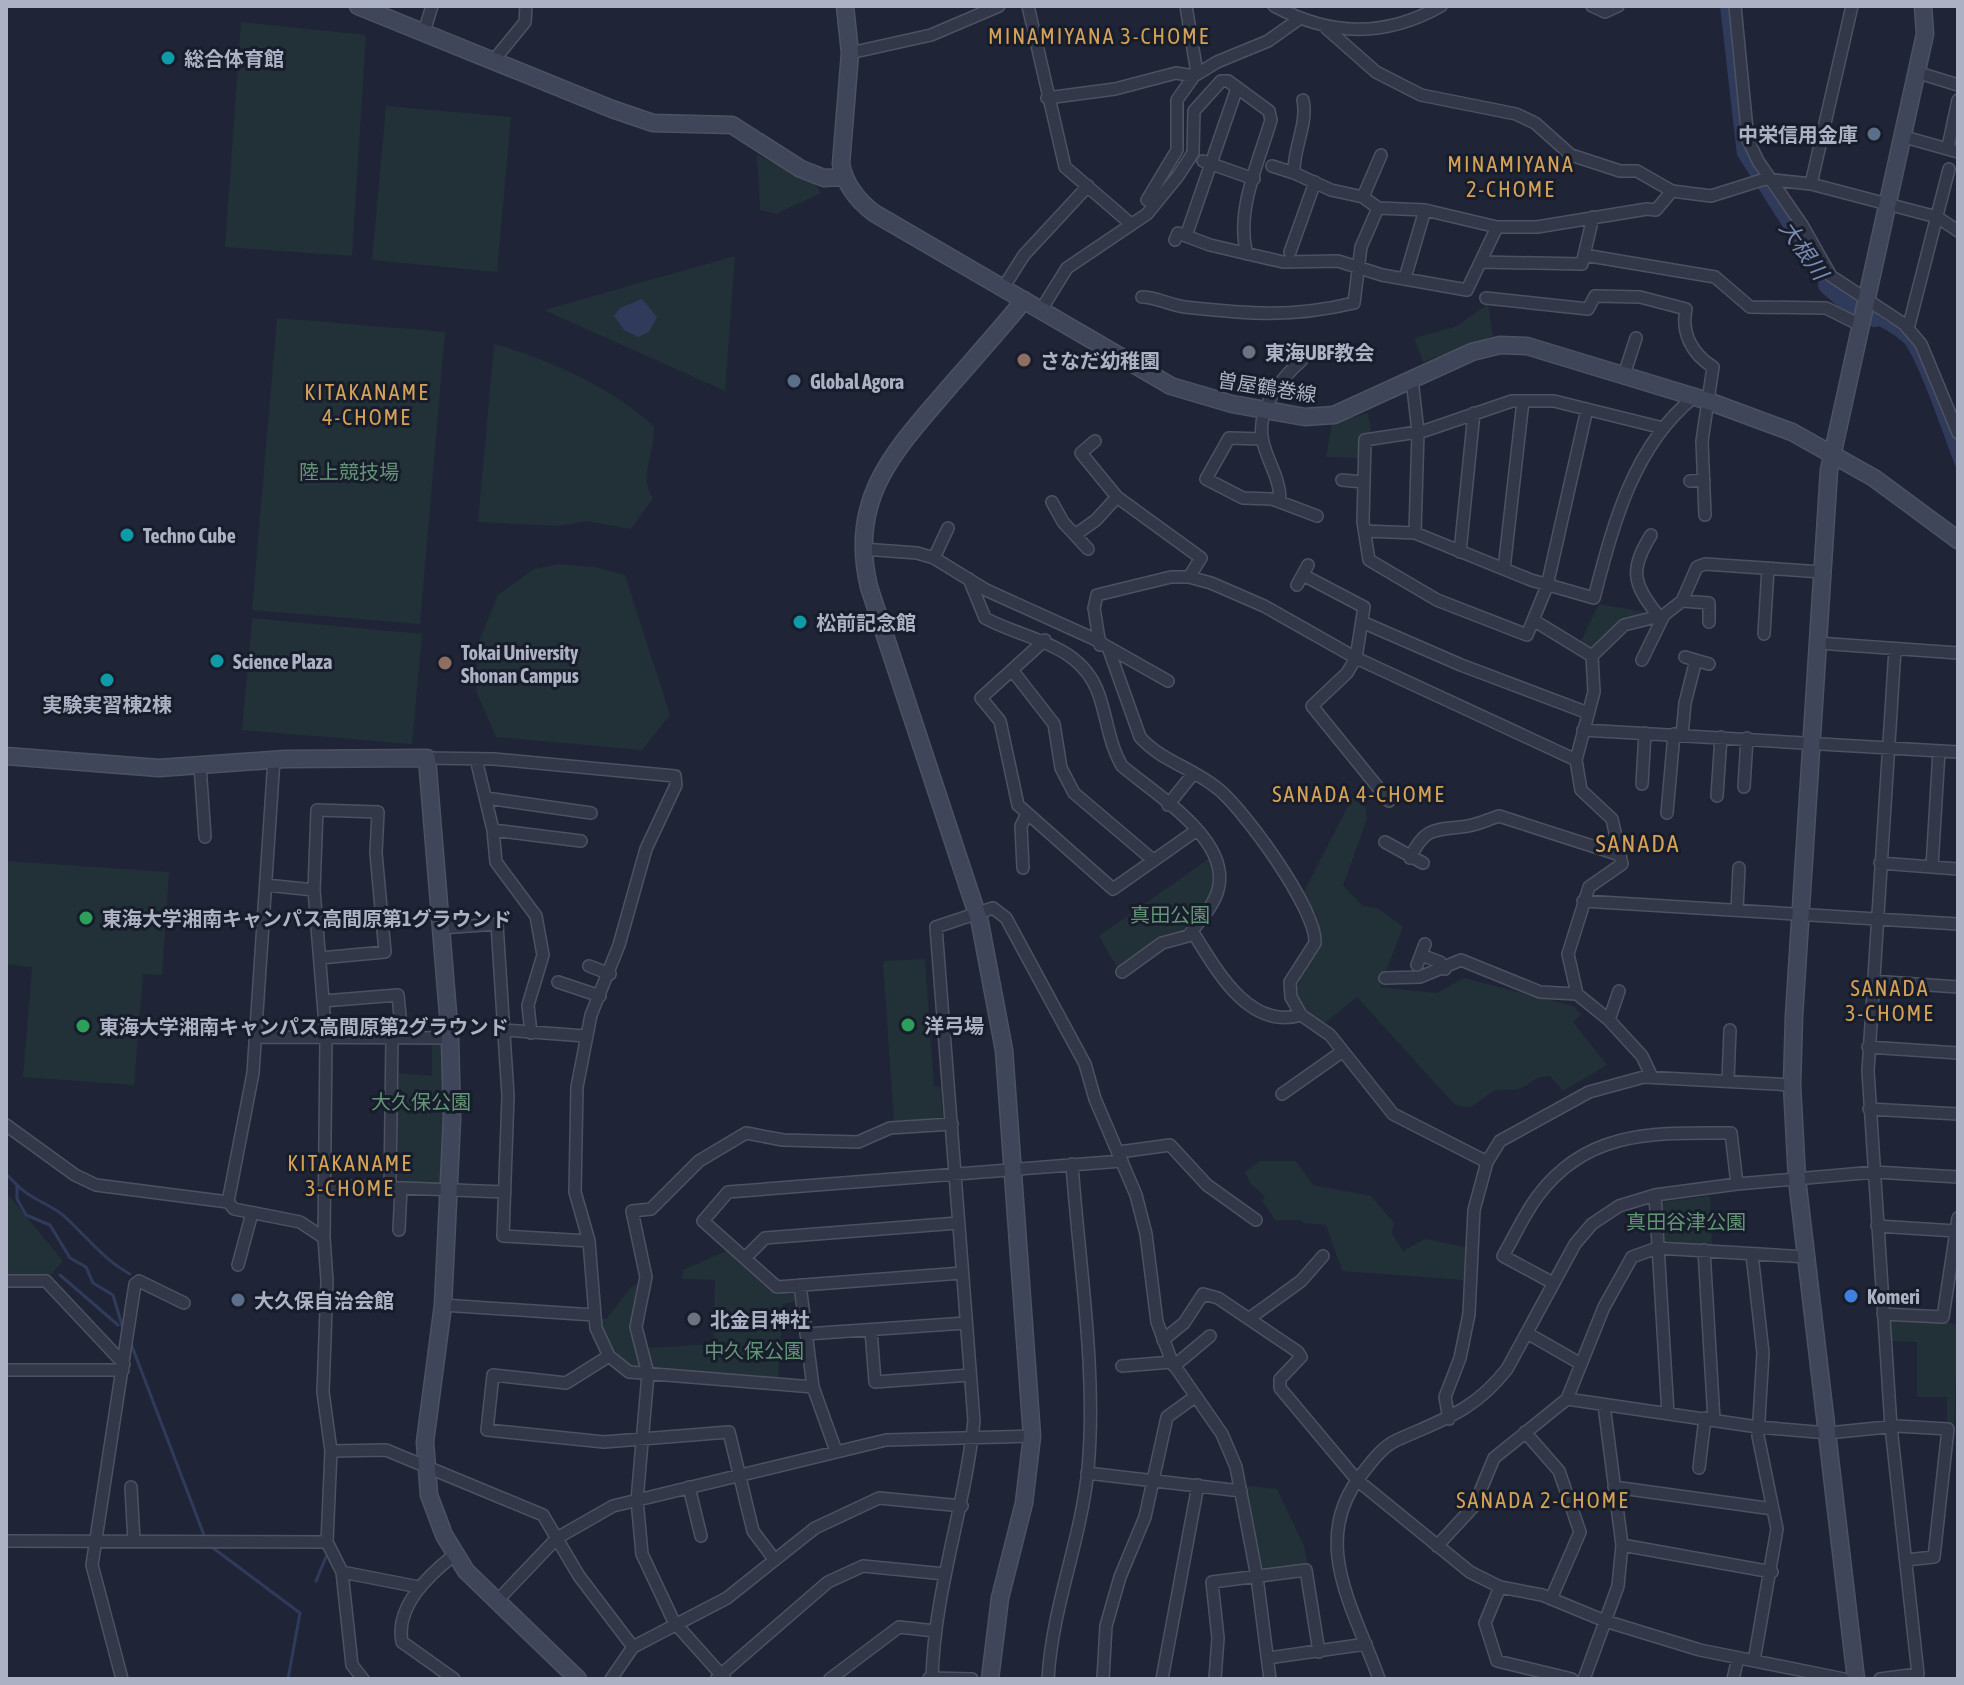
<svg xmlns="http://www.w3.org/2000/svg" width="1964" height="1685" font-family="'Asap Condensed','Noto Sans JP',sans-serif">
  <rect width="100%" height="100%" fill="#1f2536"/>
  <path fill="#213137" d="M241,22L366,35L352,256L225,247Z
    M386,106L511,117L497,272L372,260Z
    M757,155L813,181L821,193L776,214L760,210Z
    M735,256L725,391L544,310Z
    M1488,304L1493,336L1423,362L1414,338L1455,327Z
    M277,318L445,332L420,624L252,610Z
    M494,344C542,356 619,391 654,427C655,454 638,475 653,498L631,529L587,521L560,526L478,522Z
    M1368,413L1372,436L1360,458L1326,457L1332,423Z
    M559,564L594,567L625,575L670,715L642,750L496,737L476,691L478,644L498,595L534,569Z
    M1599,604L1649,613L1623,622L1591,650L1580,643Z
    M252,618L422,634L412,744L242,730Z
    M1352,798L1366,808L1367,819L1343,886L1363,906L1378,908L1403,927L1380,987L1437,993L1464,978L1573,1006L1581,1014L1573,1022L1607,1065L1563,1091L1550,1076C1536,1075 1533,1083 1521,1088C1514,1092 1503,1088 1495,1091C1479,1098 1476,1112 1455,1105L1357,997L1325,1023C1274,995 1307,975 1322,941L1317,915L1303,894Z
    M1211,857C1228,915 1159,947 1119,971L1099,936Z
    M6,861L169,872L162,975L143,974L134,1085L23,1077L32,967L6,964Z
    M925,959L934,1086H940L943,1119L894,1122L883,964L885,961Z
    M432,1041H447L442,1181L439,1185L402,1183L398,1178L397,1073L432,1076Z
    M1260,1161H1296L1313,1185L1371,1196L1394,1223L1392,1234L1403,1251L1425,1239L1466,1247L1464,1280L1342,1271L1326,1225L1304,1223L1301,1220H1275L1262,1201L1265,1196L1251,1184L1245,1172Z
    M6,1192L63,1261L51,1275L6,1276Z
    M1710,1196L1712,1246L1662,1240L1661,1202Z
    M726,1251L778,1287L774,1295L793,1290L797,1293V1301L783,1304L778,1379L633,1368C615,1354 605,1342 599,1320L607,1318L631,1287L650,1278L641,1326L648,1348L713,1344L715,1280L682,1279L683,1270Z
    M1891,1319L1958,1324L1954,1424L1947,1423V1397H1917V1342L1890,1341Z
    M1245,1485L1277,1489L1304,1546L1308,1566L1262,1569Z"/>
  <path fill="#303b5c" d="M1720,6H1728L1732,17L1741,134L1749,158L1790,217L1819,268L1845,296L1849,306L1899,326L1920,350L1958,445V472C1948,448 1917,355 1903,342C1881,322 1847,316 1825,293L1737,155Z
    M642,299L657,317L649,332L638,337L624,330L614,316L620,308Z"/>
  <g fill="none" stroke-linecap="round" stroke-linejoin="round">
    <path stroke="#303b5c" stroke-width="3" d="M6,1174L17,1185V1199L26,1215L50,1225L70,1258L86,1267L93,1283L113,1295L124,1332
      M17,1185C31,1200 49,1203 64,1216C86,1236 103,1259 130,1274
      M60,1275L118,1325
      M130,1341L204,1535
      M213,1548L300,1613L288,1679
      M316,1581L326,1557"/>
    <path stroke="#303b5c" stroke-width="18" d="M1827,285L1844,300L1875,318"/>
    <defs>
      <path id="street" d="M1028,6L1065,167L1131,224
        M1186,6L1197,73
        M1274,6C1331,36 1384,38 1441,6
        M1592,6L1605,12L1618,6
        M1735,6L1748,140L1758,161L1802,225L1831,276L1904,324L1921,344L1958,433
        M1326,28L1376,72L1421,95L1516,114L1535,123L1571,155L1620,171H1637L1672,191L1711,196L1765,179L1811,184L1937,217L1958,231
        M424,32L432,6
        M850,53L931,35L999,6
        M494,60L525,22L526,6
        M1916,72L1958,85
        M1047,98L1115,89L1176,73L1194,76
        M1303,100C1308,125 1293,148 1294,173L1331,190L1363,197L1378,208L1425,210L1497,227H1537L1647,209L1656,210L1672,191
        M1901,136L1958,152
        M1948,147L1958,100
        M1203,161L1254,179
        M1272,166L1294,173
        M1811,184L1852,6
        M1363,197L1381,155
        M1147,200L1177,150V100L1194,76L1217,62L1268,41L1299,19
        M1186,236L1237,88
        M1175,240L1178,233L1210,245L1283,262L1338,261L1382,275L1467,290L1497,227
        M1290,252L1315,182
        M1584,255L1715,277L1750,307L1826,308L1860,325
        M1482,262L1582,264L1593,217
        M1405,278L1425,210
        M1003,288L1024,255L1088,186
        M1142,297C1156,297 1170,305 1185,307C1249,314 1291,318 1354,303L1361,247L1378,208
        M1486,298L1588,309L1595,296L1640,297L1686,309C1681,333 1692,354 1713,367L1702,441L1705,515
        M1041,310L1067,268L1147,214L1178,176L1193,153L1194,111L1221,81H1228L1269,111L1271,120C1259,161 1235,212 1247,254
        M1908,329L1949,169
        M1624,375L1636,338
        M1412,379L1418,432L1415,533
        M1587,409L1547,586L1527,635L1437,600L1369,560L1363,522L1365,440L1424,431L1512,401H1554L1663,428
        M1262,439L1229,438L1206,479L1243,498L1272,499L1317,516
        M1095,441L1081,453L1117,497L1201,558L1189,577
        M1342,480L1363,482
        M1690,481L1704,480
        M1052,502L1063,522L1088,549
        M1280,502C1281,480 1268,463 1263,442C1255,411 1281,378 1302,360
        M1365,531L1415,533L1531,580L1594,598C1613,525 1633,446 1694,397
        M1075,535L1096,520L1117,497
        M1651,535C1630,569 1632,583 1657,614
        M863,549L917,553L934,558L986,590L1092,638L1168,681
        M1460,552L1474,413
        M934,558L948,528
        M1504,569L1523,401
        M1303,575L1364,607L1356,658L1347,673L1312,706L1389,801
        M969,579L985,618C1024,640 1081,642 1099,695C1107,718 1109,744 1122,766C1155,794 1232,840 1218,890C1214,905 1201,919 1192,931L1188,936L1162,943L1122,972
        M1297,585L1308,565
        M1682,601L1709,603V622
        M1533,620L1592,656
        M1362,622L1461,665L1588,713
        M1764,634L1768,568
        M1045,640L981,698L1000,721L1018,805L1113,889L1197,830
        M1818,643L1958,653
        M1100,645L1094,608L1097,595L1171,577H1189L1211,583L1264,606L1356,658L1576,760
        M1109,650L1140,737C1161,761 1193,768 1217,788C1244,809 1317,910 1315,943L1290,982L1291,997L1301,1015L1330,1035L1393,1114L1487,1162
        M1685,657L1709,664
        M1642,660L1664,615
        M1012,670L1054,724L1061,768L1074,793L1153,860
        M1583,730L1958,752
        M1682,735L1685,703L1696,660
        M427,758L494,759L675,776L676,785L646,849L619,945L591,1015L577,1087L575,1192L589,1241L596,1328L609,1356L629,1372L813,1387
        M476,759L493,830L496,862L536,916L543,955L528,1005L531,1033
        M200,765L205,837
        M1642,784L1645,733
        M1744,787L1747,738
        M1717,796L1721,737
        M486,798L591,813
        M1168,805L1193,774
        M1667,813L1674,734
        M493,830L581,841
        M1385,842L1423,863
        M1410,858C1424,829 1432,830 1461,827C1476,826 1486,820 1499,816L1620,855
        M1880,863L1958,869
        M1932,867L1939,751
        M1023,868L1021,826L1027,814
        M266,885L314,890
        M1583,901L1958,924
        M1737,910L1739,868
        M441,928L497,924L508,1096L503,1236L589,1241
        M1192,931C1215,967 1248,1031 1301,1015
        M1421,955L1440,962L1445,969
        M320,958L385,952L376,853L378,812L317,810L314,890L326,1037L324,1238
        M1417,965L1425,944
        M589,966L610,974
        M1385,978L1420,977L1461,960L1540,992L1577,994
        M1872,981L1958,987
        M558,982L600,996
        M323,1001L398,995L402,1037
        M1609,1020L1619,991
        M505,1030L585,1036
        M256,1037L450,1038
        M1868,1047L1958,1053
        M1652,1077L1642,1056L1609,1020L1577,994L1568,954L1589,887L1622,864L1612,819L1581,790L1576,760L1594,692L1592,656L1624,625L1664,615L1682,601L1697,567L1705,564L1822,572
        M1728,1080L1730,1030
        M1282,1094L1343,1051
        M1869,1109L1958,1114
        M6,1125L75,1175L96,1185L228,1202L234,1209L300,1222L324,1238L327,1281L323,1392L331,1451L327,1542L342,1572L352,1665L363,1679
        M1119,1152L1170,1145L1207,1185L1256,1220
        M326,1185L505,1192
        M390,1188L392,1037
        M1655,1195L1668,1414
        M228,1202L253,1073L274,759
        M1877,1226L1956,1231
        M399,1230L401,1188
        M1704,1250L1714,1420
        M1752,1254L1763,1353L1758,1436L1777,1529L1754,1661
        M745,1258L765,1238L958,1223
        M238,1265L252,1213
        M962,1273L777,1287L703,1221L728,1192L1122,1161
        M6,1281H46L124,1364
        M1553,1283L1503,1256C1514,1237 1524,1215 1537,1197C1587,1129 1655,1133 1731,1133L1737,1184
        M800,1285L813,1387L836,1451
        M443,1305L594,1315
        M1883,1314L1943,1317L1958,1218
        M1250,1318L1301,1281L1323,1256
        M871,1330L875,1382L970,1375
        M1527,1333L1581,1364
        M806,1334L966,1323
        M1163,1340L1184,1323L1203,1294L1218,1298L1298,1352L1301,1357L1280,1379V1388L1357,1480L1470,1572L1500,1587L1542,1595L1605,1621L1700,1650L1844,1679
        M609,1356L566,1383L493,1375L487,1430L604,1442L729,1432L753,1531L774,1559
        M1122,1366L1172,1362
        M1174,1366L1210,1336
        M6,1370H123
        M1567,1399L1758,1427L1828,1433L1897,1426L1948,1429L1934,1557L1906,1560
        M1449,1419L1445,1397L1460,1358L1469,1314L1474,1210L1487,1162L1500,1141L1589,1092L1644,1077L1792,1085
        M1525,1432L1559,1471L1580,1532L1551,1599
        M331,1451L386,1450L543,1515L579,1576L633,1647
        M1699,1468L1705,1418
        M1087,1473L1241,1491
        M131,1487L134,1541
        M689,1487L701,1536
        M1614,1487L1773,1509
        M6,1541L327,1542
        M1622,1545L1772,1572
        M1437,1546L1474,1506L1494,1458L1567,1399L1604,1307L1632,1257L1657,1248L1807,1257
        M454,1555C429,1575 395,1606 402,1642L454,1679
        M342,1572L419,1587
        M1500,1587L1485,1623L1497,1661L1572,1679
        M496,1602L557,1538L613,1506L886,1440L1032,1436
        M1268,1658L1366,1644
        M717,1678L828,1582L863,1566L945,1574
        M929,1678L972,1679
        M122,1679L92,1565L135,1284L139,1281L184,1303
        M611,1679L633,1647L727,1598L815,1528L879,1498L962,1506
        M725,1679L674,1622L642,1554L637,1500L648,1374L636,1327L646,1277L632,1211L651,1209L699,1161L746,1133L783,1140L858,1142L890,1128L952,1124
        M830,1679L899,1627L935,1631
        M932,1679C934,1591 965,1508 974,1421L936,927L993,908L1006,918L1085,1064L1095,1099L1136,1195L1146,1234L1157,1322L1172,1362L1222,1434L1236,1467L1257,1577L1270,1679
        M1048,1679C1052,1607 1081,1541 1088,1469C1097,1369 1079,1265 1072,1164
        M1103,1679L1106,1626L1120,1577L1145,1517L1167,1417L1196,1396
        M1162,1679L1198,1485
        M1215,1679L1218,1638L1212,1582L1306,1570L1319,1652
        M1379,1679C1355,1610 1308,1541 1362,1474C1372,1461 1382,1447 1397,1440C1444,1419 1474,1411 1507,1369L1575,1244L1592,1224L1619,1206L1655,1195L1737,1184L1875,1172L1958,1177
        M1584,1679L1618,1586L1622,1545L1604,1405
        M1733,1679L1738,1658
        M1880,1679L1918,1674L1891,1427L1868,1071L1895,649"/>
      <path id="secondary" d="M358,6L612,109L653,123L732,125L801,169L824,178L844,177
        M845,6L850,53L841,164C845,185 857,200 874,213L1171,386L1232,404L1305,417L1334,415L1472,352L1500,345L1527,346L1708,401L1792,432L1874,478L1958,540
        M6,756L159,768L285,759L427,758L450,1038L452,1119L443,1305L425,1442L429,1495L444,1535L466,1571L578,1679
        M990,1679L1000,1598L1024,1503L1032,1436L1004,1050L980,923L869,587C849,504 888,458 939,399C967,366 997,334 1024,300
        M1856,1679L1797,1179L1792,1085L1794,1016L1829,470L1925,34L1923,6"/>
    </defs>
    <use href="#street" stroke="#4d5262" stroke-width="14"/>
    <use href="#secondary" stroke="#4d5262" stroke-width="19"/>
    <use href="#street" stroke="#323847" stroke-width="11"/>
    <use href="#secondary" stroke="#40465a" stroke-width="16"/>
  </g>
  <g fill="#0f9aa8" stroke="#181d2b" stroke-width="3">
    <circle cx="168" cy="58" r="8"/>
    <circle cx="127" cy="535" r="8"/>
    <circle cx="800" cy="622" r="8"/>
    <circle cx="217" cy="661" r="8"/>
    <circle cx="107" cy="680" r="8"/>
  </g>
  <g fill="#5c6f8a" stroke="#181d2b" stroke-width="3">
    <circle cx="1874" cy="134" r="8"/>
    <circle cx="794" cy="381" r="8"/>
    <circle cx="238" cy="1300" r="8"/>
  </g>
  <g fill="#6b7280" stroke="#181d2b" stroke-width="3">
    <circle cx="1249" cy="352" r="8"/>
    <circle cx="694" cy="1319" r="8"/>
  </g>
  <g fill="#8d6e63" stroke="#181d2b" stroke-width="3">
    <circle cx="1024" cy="360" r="8"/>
    <circle cx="445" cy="663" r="8"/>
  </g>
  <g fill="#2e9e5b" stroke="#181d2b" stroke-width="3">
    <circle cx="86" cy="918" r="8"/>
    <circle cx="908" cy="1025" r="8"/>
    <circle cx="83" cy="1026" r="8"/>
  </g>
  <circle fill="#3f7fe0" stroke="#181d2b" stroke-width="3" cx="1851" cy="1296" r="8"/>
  <g text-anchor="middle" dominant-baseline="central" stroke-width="6" stroke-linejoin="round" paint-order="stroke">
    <g font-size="20" font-weight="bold" fill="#acb2c4" stroke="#181d2b" text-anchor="start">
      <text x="184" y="58">総合体育館</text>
      <text x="1858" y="134" text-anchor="end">中栄信用金庫</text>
      <text x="1265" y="352">東海UBF教会</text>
      <text x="1040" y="360">さなだ幼稚園</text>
      <text x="810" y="381">Global Agora</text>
      <text x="143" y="535">Techno Cube</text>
      <text x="816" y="622">松前記念館</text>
      <text x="461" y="652">Tokai University<tspan x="461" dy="23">Shonan Campus</tspan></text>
      <text x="233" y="661">Science Plaza</text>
      <text x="107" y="704" text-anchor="middle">実験実習棟2棟</text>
      <text x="102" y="918">東海大学湘南キャンパス高間原第1グラウンド</text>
      <text x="924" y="1025">洋弓場</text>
      <text x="99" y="1026">東海大学湘南キャンパス高間原第2グラウンド</text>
      <text x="1867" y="1296">Komeri</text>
      <text x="254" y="1300">大久保自治会館</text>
      <text x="710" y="1319">北金目神社</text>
    </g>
    <g font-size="20" fill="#acb2c4" stroke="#181d2b">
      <text transform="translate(1267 387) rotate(9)">曽屋鶴巻線</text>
    </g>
    <g font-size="20" fill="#649476" stroke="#181d2b">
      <text x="349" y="471">陸上競技場</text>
      <text x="1170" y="914">真田公園</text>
      <text x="421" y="1101">大久保公園</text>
      <text x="1686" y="1221">真田谷津公園</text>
      <text x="754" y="1350">中久保公園</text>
    </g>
    <g font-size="22" letter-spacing="2" fill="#d4a157" stroke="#181d2b">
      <text x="1099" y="36">MINAMIYANA 3-CHOME</text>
      <text x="1511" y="164">MINAMIYANA<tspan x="1511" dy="25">2-CHOME</tspan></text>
      <text x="367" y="392">KITAKANAME<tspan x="367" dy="25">4-CHOME</tspan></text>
      <text x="1359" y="794">SANADA 4-CHOME</text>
      <text x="1890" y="988">SANADA<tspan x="1890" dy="25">3-CHOME</tspan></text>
      <text x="350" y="1163">KITAKANAME<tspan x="350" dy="25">3-CHOME</tspan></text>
      <text x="1543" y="1500">SANADA 2-CHOME</text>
    </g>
    <g font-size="22" font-style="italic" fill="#7b8ab2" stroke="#181d2b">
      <text transform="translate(1804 250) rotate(55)">大根川</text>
    </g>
    <g font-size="24" letter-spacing="2" fill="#d4a157" stroke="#181d2b">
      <text x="1638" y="843">SANADA</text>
    </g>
  </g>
  <rect width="1964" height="1685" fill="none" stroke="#acb2c4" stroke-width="16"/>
</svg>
